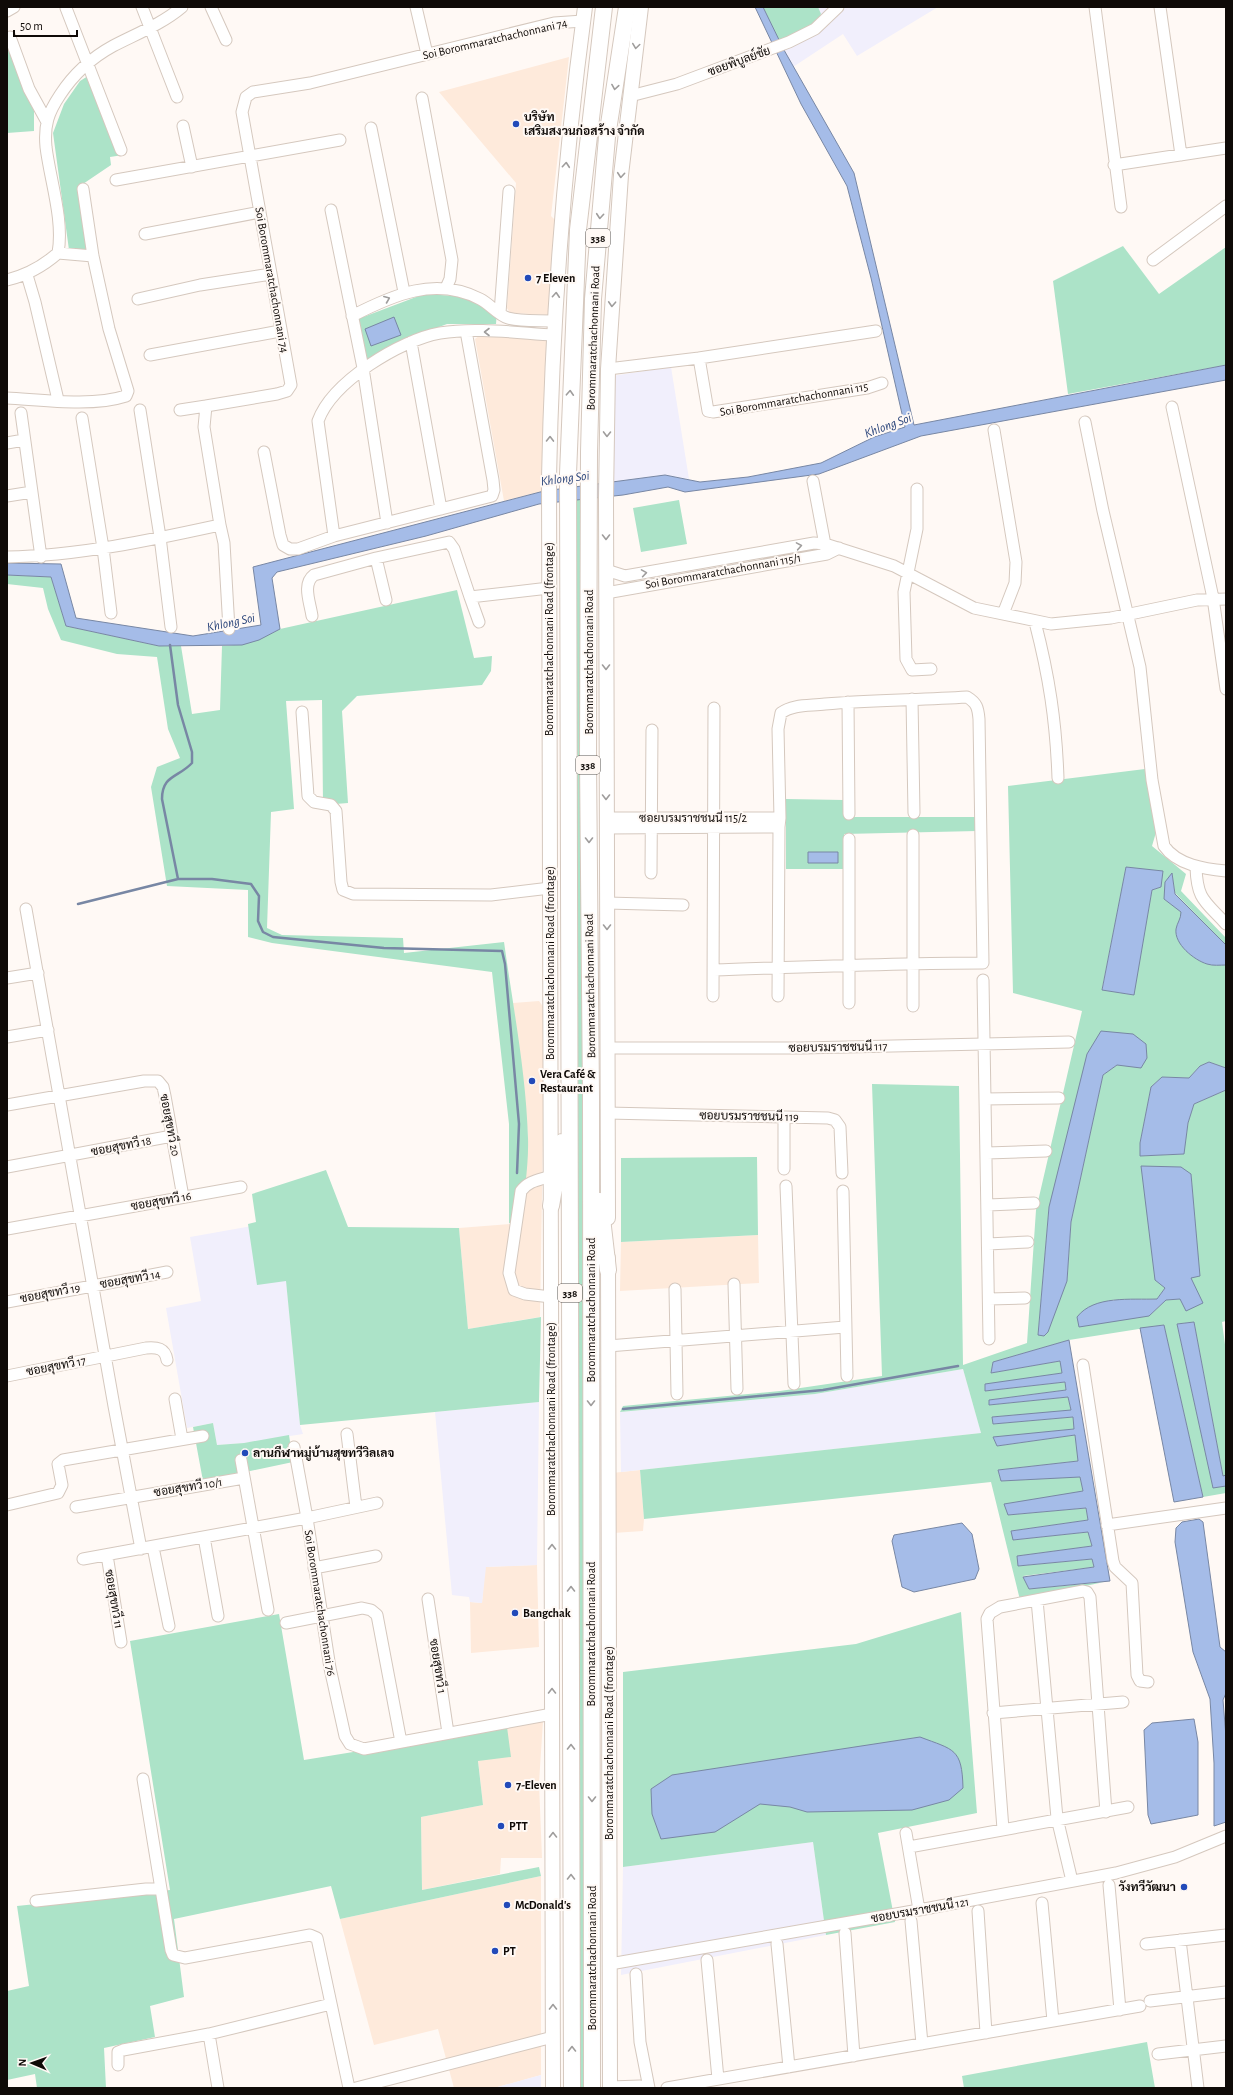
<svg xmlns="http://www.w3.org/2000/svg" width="1233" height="2095" font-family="'Alegreya Sans',Sarabun,sans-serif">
  <rect width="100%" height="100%" fill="#fff9f5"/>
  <path fill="#feeadb" d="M569,57L551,216L555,220L551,315L510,313L507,308L516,183L439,92Z
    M480,335L549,341L544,491L504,501L475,339Z
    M539,1001L545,1009L540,1317L468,1329L459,1228L523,1223V1198L528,1138L522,1073L513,1003Z
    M758,1235L759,1283L620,1291L621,1242Z
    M640,1470L644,1519L643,1531L613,1533L612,1473Z
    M537,1565L539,1647L471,1653L470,1602L482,1603L485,1567Z
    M543,1721L539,1783L542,1858H501L500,1874L422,1890L421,1817L483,1805L478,1760L507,1727Z
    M541,1876V2075L494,2088H454L438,2029L374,2045L340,1919Z"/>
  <path fill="#f1effc" d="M763,7H938L857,56L843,34L793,67Z
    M671,367L689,479L665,475L611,482L612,376Z
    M252,1226L286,1280L300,1425L303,1434L244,1443L217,1445L213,1423L187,1428L166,1308L201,1301L190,1237Z
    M963,1369L981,1433L621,1472L620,1412L815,1394Z
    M539,1402L537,1565L486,1567L482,1603L470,1602L469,1597L452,1595L435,1412Z
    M813,1842L826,1935L621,1975L623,1867Z
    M541,2075V2088H494Z"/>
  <path fill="#ace3c8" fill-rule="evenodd" d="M763,7H818L821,14C813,29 794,34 779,40Z
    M7,42L34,109V131L7,133Z
    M88,76L123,155L110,157L111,165L77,188L88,247L83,251L69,250L53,133L64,104L80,81Z
    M1123,246L1159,294L1226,247V365L1068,394L1053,281Z
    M424,294L457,296L497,310L496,324H447L407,339L368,362L358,331V319Z
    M584,499L585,2088H577L572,500Z
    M679,500L687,544L641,552L633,508Z
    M7,575L51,577L66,626L159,646H181L192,714L220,710L222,646C246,645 259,640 280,629L457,590L474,658L492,656L491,671L482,685L357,696L342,711L348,803L323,805L322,700L286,701L294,809L271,812L267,928L282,935L403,938L404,953L504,942C513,1007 526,1072 528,1138C529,1167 523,1194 523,1223H509V1124L492,972L272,943L248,937V890L167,886L151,787L157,767L180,758L168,729L157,657L117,654L61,640L48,609L43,588L7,584Z
    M1145,769L1157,829L1152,846L1186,874L1181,891L1226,938V945L1175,893L1172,874L1164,899L1181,911V919L1176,929L1207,964L1226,965V1068L1209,1062L1200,1066L1189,1078L1162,1077L1151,1087L1140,1143V1156L1183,1154L1188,1123L1194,1104L1226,1090V1321L1222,1322L1226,1352V1475L1223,1476L1194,1322L1177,1324L1213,1487L1226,1486V1493L1203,1497L1164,1325L1069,1340L993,1362L991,1373L1060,1361L1063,1373L985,1385L986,1391L1065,1382L1066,1390L989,1400V1405L1068,1397L1071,1411L992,1417L993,1424L1073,1417L1075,1429L994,1438L997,1446L1075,1435L1079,1461L998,1470L1001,1481L1080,1476L1083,1491L1008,1515L1086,1508L1088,1520L1011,1531L1014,1540L1088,1532L1092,1546L1017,1556L1019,1566L1092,1559L1094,1567L1023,1576L1029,1589L1104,1582L1020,1600L991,1482L644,1519L640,1470L981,1433L963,1369L815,1394L620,1412L623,1406L780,1391L882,1376L872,1084L959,1086L963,1365L1027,1343L1036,1210L1082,1011L1013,993L1008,786ZM1126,868L1161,887L1152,890L1133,995L1102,989ZM1101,1031L1117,1065L1103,1075L1071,1222L1067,1281L1038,1335L1049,1207ZM1191,1174L1199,1276L1191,1277L1180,1299L1166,1300L1149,1316L1110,1300L1157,1299L1165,1288Z
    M786,799L844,800V817H977V831L844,834V869H786Z
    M757,1157L758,1235L621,1242V1158Z
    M326,1170L348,1227L459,1228L468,1329L541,1317L539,1402L300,1425L286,1281L257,1285L248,1224L256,1222L252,1194Z
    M213,1423L217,1445L244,1443L289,1435L293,1462L203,1481L193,1427Z
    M961,1612L977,1813L878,1833L895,1922L826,1935L813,1842L623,1867V1672L856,1644Z
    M279,1614L304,1760L507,1727L511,1757L478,1761L483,1805L421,1817L422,1890L539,1867L541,1876L340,1919L331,1886L174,1919L184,1997L150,2006L155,2037L104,2048L106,2088H37L35,2074L7,2080V1991L29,1986L17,1906L170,1890L130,1641Z
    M1147,2042L1155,2088H964L962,2076Z"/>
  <path fill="#a5bce8" stroke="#7887a4" d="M755,7H763L784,50L854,173L914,425L1226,365V380L921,436L819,474L685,492L668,487L623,495L539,504L426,536L277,572L272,578L280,629L259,640L242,645L159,646L66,626L51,577L7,575V563L61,564L76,618L193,636L261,625L253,567L544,491L665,475L700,482L748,477L821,463L874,437L905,427L871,278L847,186L801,104Z
    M394,317L401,335L371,346L365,329Z
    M808,852H838V863H808Z
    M1126,867L1163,871L1161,887L1152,890L1134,995L1102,990Z
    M1172,873L1175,894L1226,945V965C1220,965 1213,966 1207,964C1194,960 1174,944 1176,929C1177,923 1181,919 1181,912L1164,899L1165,882Z
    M1101,1031L1133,1034L1146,1044L1147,1058L1141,1068L1117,1065L1103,1075L1071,1222L1067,1281L1048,1332L1044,1336L1038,1335L1049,1207L1087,1054Z
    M1209,1062L1226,1068V1090L1194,1104L1188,1123L1184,1154L1140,1156V1143L1151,1087L1162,1077L1189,1078L1200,1066Z
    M1141,1166L1181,1167L1191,1174L1200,1276L1191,1278L1203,1303L1186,1311L1180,1299L1166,1300L1149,1316L1079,1327L1077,1317C1094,1295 1131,1300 1157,1299L1165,1288L1155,1280Z
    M1194,1322L1223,1476L1226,1475V1486L1213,1488L1177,1324Z
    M1164,1325L1203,1497L1174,1502L1140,1328Z
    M1069,1340L1110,1581L1029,1589L1023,1577L1094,1567L1092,1559L1018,1566L1017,1556L1092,1546L1088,1532L1013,1540L1011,1531L1088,1520L1086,1508L1008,1515L1004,1504L1083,1491L1080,1477L1001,1481L998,1470L1078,1461L1075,1435L997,1446L993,1437L1074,1429L1073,1417L993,1424L992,1417L1071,1410L1068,1397L989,1405V1400L1066,1390L1065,1382L985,1391V1384L1062,1373L1060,1361L991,1373L993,1362Z
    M1199,1519L1203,1522L1220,1647L1226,1652V1693L1223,1700L1226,1737V1822L1214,1826V1763L1210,1699L1193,1652L1175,1542L1176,1528L1182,1522Z
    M962,1523L972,1534L979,1569L975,1579L914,1592L902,1587L892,1541L894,1535Z
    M1194,1719L1198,1742V1815L1151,1824L1148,1815L1144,1730L1152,1723Z
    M920,1737C954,1750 962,1748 963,1788L949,1800L912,1810L807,1812L790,1807L760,1804L715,1832L661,1839L652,1814L651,1789L672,1775Z"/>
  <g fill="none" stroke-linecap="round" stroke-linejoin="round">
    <path stroke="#7887a4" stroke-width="2.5" d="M170,645L178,705L192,752V763C178,778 162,775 162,799L178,879
      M78,904L178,879H212L251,884L259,896L258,921L263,932L273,937L384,948L502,951L505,964L519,1124L517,1173
      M623,1409L823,1390L958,1366"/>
    <defs>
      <path id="minor" d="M142,7L177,97
        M211,7L226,40
        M416,7L427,54
        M1095,7L1121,207
        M1160,7L1181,155
        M66,8L121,150
        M7,11L14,7
        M10,37L29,89L46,120
        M630,96L677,84L789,42L815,29L838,7
        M422,98L452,260L450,279L446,288
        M183,126L192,167
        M371,128L404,292
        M1114,165L1226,148
        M116,180L340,140
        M331,210L363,368L387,523
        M145,234L260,212
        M58,253L93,256
        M1153,260L1226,206
        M27,275L35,302L58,400
        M7,280C27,275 42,267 58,253C64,220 50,180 46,147C44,125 48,113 60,95C73,75 91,58 113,46C136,34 162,24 182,7
        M138,299L200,285L271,274
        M500,313L509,191
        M352,316C393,295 435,276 480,299C490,304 498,315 508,318C522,322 540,320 554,321
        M411,342L441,509
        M150,355L280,331
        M699,358L876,331
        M608,369L699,358L708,411L713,412L867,388L882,383
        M7,398C43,400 92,407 126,396L128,391L109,329L93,256L83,189
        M1172,407L1213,598L1226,689
        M140,410L160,537L171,627
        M180,410L206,406
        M21,413L41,557
        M82,418L103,548L111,613
        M1085,422L1103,511L1140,667L1152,780L1164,846C1177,865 1205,869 1226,871
        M994,430L1016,562L1015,583L1003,614
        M7,443L24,440
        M264,452L280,535L283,545L290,549H298L334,536L492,496L494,490L493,480L466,331
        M813,481L826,550
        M917,489V529L904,592L906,659L912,670L931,669
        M7,496L32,492
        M220,525L224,543L229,629
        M334,536L318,421C332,382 400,340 440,333C475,327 518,333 554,335
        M7,557C78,556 151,540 220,525L204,427L206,406L277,394L287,391L291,385L242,112L246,97L253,92L310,83L554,23L583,21
        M376,558L386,600
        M606,570L625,576L814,543L825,544L894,566L974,608L1051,624L1111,618L1197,600L1226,599
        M606,593L827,554L839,548
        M470,597L479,622
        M312,616C310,602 302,584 314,575L376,558L449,542L454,549L470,597L549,588
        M1035,622C1049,676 1056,721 1058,778
        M912,699L914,813
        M848,702L849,814
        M302,712L308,796L314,802L331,805L336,811L341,882L343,890L353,894L491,895L550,888
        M606,818H780
        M606,828L779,827
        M1196,867C1197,900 1205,901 1226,924
        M651,873L652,730
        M607,903L683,905
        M26,909L114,1406L141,1549
        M714,970C803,967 893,963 983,963L979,719C978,708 977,703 967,697C920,700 872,700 825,704C810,706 793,704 781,713L778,729L780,818L779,827L778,996
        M7,978L38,973
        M983,980L989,1339
        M713,996L714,708
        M849,1003V839
        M913,1006V835
        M7,1037L48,1030
        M607,1048H801L1069,1042
        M985,1099L1059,1098
        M7,1105L144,1081H158L163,1087L165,1096L183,1197
        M607,1113L828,1118L835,1120L840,1127L842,1173
        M987,1153L1046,1151
        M7,1167L172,1136
        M784,1169V1117
        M551,1176C539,1180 528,1181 521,1191L509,1273L514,1290L525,1294L551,1297
        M786,1186L794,1384
        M843,1191L847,1376
        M988,1205L1034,1203
        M7,1229L241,1187
        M988,1244L1028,1242
        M734,1284L737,1389
        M675,1289L677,1394
        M989,1299L1025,1298
        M7,1302L167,1272
        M608,1346L845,1327
        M1083,1365L1113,1561L1115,1567L1132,1583L1137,1675L1140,1681L1148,1682
        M7,1376L146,1348C157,1347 165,1348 167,1360
        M175,1399L182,1439
        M347,1434L356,1507
        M294,1447L307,1518L377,1503
        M241,1460L268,1610
        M7,1505L58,1493L62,1485L58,1464L63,1460L203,1436
        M76,1507L244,1478
        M1107,1525L1226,1508
        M204,1537L218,1616
        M153,1547L169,1626
        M107,1555L121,1642
        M83,1559L307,1518L330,1668L345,1736L350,1744L364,1749L552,1714
        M314,1568L376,1556
        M428,1599L448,1733
        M1037,1600L1057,1818L1072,1881
        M286,1623L362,1608L371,1610L377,1615L401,1742
        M993,1713L1123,1702
        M143,1779L171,1950L173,1955L185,1958L310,1935L317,1938L349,2088
        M1003,1829L987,1619L990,1613L1000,1607L1083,1591L1087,1592L1090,1597L1106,1812
        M906,1833L919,1910
        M909,1847L1128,1807
        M1109,1885L1120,2010
        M36,1901L146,1889H161
        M1042,1903L1053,2021
        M978,1911L986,2033
        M911,1921L922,2044
        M845,1933L854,2056
        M1180,1940L1198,2088
        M777,1944L789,2067
        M1146,1944L1226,1935
        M707,1960L718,2079
        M610,1964L919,1910L1116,1873L1175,1857L1226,1836
        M636,1974L640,2042L649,2088
        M1150,2001L1226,1992
        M209,2034L218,2088
        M1158,2054L1226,2046
        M118,2065V2052L123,2050L209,2034L331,2004
        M610,2087L640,2086L644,2088
        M356,2088L553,2037
        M667,2088L1140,2006"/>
      <path id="major" d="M608,1218L606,498L608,369L621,175L641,7
        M608,1258L610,2088
        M553,2088L549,478C552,320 564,163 585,7"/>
      <path id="highway" d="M600,1201L608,1270
        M551,1206L562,1142
        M572,2088L568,474L578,230L604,7
        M592,2088L591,1097L588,760L589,452L593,299L607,137L627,7"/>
    </defs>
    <use href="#minor" stroke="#d5c8be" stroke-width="13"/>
    <use href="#major" stroke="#d5c8be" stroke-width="16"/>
    <use href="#highway" stroke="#d5c8be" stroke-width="18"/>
    <use href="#minor" stroke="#fff" stroke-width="11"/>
    <use href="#major" stroke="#fff" stroke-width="14"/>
    <use href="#highway" stroke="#fff" stroke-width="16"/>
  </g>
  <defs><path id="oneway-chevron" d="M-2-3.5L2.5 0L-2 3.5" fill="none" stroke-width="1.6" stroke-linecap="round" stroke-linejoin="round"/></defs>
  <g stroke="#9f9d9c">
    <use href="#oneway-chevron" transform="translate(636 46) rotate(98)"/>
    <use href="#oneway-chevron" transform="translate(615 87) rotate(99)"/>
    <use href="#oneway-chevron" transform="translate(566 165) rotate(-85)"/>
    <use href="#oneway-chevron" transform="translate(621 175) rotate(95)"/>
    <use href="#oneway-chevron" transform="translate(600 216) rotate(95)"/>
    <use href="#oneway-chevron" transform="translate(556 295) rotate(-86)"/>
    <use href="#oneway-chevron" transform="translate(387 299) rotate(-22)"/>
    <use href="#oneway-chevron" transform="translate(612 304) rotate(93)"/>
    <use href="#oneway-chevron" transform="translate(487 332) rotate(-180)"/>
    <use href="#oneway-chevron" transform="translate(570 393) rotate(-87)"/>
    <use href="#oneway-chevron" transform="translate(607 434) rotate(91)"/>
    <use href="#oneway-chevron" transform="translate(550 439) rotate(-89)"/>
    <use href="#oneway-chevron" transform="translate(606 537) rotate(90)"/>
    <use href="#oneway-chevron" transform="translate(799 546) rotate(-10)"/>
    <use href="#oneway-chevron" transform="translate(644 573) rotate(-9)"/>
    <use href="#oneway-chevron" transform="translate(606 667) rotate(90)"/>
    <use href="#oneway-chevron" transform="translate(606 797) rotate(90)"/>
    <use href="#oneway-chevron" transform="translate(589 840) rotate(90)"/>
    <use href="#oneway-chevron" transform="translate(607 927) rotate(90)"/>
    <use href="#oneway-chevron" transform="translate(591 1403) rotate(90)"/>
    <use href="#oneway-chevron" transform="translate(552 1547) rotate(-90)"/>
    <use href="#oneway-chevron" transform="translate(571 1589) rotate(-90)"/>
    <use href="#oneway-chevron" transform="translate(552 1691) rotate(-90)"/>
    <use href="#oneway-chevron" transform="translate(571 1747) rotate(-90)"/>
    <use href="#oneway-chevron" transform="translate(592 1799) rotate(90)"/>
    <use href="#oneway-chevron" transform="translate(553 1835) rotate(-90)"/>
    <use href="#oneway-chevron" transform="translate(571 1877) rotate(-90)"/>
    <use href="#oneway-chevron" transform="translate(553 2007) rotate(-90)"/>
    <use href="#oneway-chevron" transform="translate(572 2049) rotate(-90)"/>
  </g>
  <g fill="#224ab9" stroke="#fff9f5" stroke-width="1.5">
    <circle cx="516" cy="124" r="4"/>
    <circle cx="528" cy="278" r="4"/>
    <circle cx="532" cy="1081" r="4"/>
    <circle cx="245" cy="1453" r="4"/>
    <circle cx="515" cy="1613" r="4"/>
    <circle cx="508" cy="1785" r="4"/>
    <circle cx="501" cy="1826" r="4"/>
    <circle cx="1184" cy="1887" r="4"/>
    <circle cx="507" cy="1905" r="4"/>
    <circle cx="495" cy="1951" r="4"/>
  </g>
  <g text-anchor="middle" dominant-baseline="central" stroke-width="4" stroke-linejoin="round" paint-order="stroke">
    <g fill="#fff9f5" stroke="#57524e" stroke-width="1">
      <rect x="586" y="229" width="24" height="18" rx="3"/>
      <rect x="576" y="756" width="24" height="18" rx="3"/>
      <rect x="558" y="1284" width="24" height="18" rx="3"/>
    </g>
    <g font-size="11" font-weight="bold" fill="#0f0a07">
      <text x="598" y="238">338</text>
      <text x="588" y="765">338</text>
      <text x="570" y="1293">338</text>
    </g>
    <g font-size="12" fill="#0f0a07" stroke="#fff9f5">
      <text transform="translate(495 39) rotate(-13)">Soi Borommaratchachonnani 74</text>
      <text transform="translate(739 61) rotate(-20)">ซอยพิบูลย์ชัย</text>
      <text transform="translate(272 280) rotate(80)">Soi Borommaratchachonnani 74</text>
      <text transform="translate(593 338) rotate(-88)">Borommaratchachonnani Road</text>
      <text transform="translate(794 399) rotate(-10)">Soi Borommaratchachonnani 115</text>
      <text transform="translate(723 571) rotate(-10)">Soi Borommaratchachonnani 115/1</text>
      <text transform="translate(549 639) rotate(-90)">Borommaratchachonnani Road (frontage)</text>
      <text transform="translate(589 662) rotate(-90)">Borommaratchachonnani Road</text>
      <text x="693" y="818">ซอยบรมราชชนนี 115/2</text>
      <text transform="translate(550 963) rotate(-90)">Borommaratchachonnani Road (frontage)</text>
      <text transform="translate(590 986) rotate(-91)">Borommaratchachonnani Road</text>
      <text transform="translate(838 1047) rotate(-1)">ซอยบรมราชชนนี 117</text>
      <text transform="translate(749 1116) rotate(1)">ซอยบรมราชชนนี 119</text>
      <text transform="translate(170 1125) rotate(79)">ซอยสุขทวี 20</text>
      <text transform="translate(121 1146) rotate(-11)">ซอยสุขทวี 18</text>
      <text transform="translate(161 1201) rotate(-10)">ซอยสุขทวี 16</text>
      <text transform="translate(130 1279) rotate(-10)">ซอยสุขทวี 14</text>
      <text transform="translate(50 1293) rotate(-11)">ซอยสุขทวี 19</text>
      <text transform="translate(591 1310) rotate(-90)">Borommaratchachonnani Road</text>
      <text transform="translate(56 1366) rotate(-11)">ซอยสุขทวี 17</text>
      <text transform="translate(551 1419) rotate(-90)">Borommaratchachonnani Road (frontage)</text>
      <text transform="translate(188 1487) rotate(-9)">ซอยสุขทวี 10/1</text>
      <text transform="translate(114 1599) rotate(80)">ซอยสุขทวี 11</text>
      <text transform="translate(320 1603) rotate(81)">Soi Borommaratchachonnani 76</text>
      <text transform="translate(591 1634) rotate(-90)">Borommaratchachonnani Road</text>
      <text transform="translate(438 1666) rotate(81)">ซอยสุขทวี 1</text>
      <text transform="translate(609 1743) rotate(-90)">Borommaratchachonnani Road (frontage)</text>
      <text transform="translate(920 1910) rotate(-10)">ซอยบรมราชชนนี 121</text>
      <text transform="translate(592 1958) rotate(-90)">Borommaratchachonnani Road</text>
    </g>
    <g font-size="12" font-weight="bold" fill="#0f0a07" stroke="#fff9f5" text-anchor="start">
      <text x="524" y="117">บริษัท<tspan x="524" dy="14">เสริมสงวนก่อสร้าง จำกัด</tspan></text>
      <text x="536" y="278">7 Eleven</text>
      <text x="540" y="1074">Vera Café &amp;<tspan x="540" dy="14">Restaurant</tspan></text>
      <text x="253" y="1453">ลานกีฬาหมู่บ้านสุขทวีวิลเลจ</text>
      <text x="523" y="1613">Bangchak</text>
      <text x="516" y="1785">7-Eleven</text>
      <text x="509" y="1826">PTT</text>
      <text x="1176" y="1887" text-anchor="end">วังทวีวัฒนา</text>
      <text x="515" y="1905">McDonald's</text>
      <text x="503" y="1951">PT</text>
    </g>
    <g font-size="13" font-style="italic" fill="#2a447a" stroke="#fff9f5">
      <text transform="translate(888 426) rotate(-20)">Khlong Soi</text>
      <text transform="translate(565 479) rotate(-7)">Khlong Soi</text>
      <text transform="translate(231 623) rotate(-12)">Khlong Soi</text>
    </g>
  </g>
  <rect width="1233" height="2095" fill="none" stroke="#0f0a07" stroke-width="16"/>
  <g transform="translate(32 2063) rotate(272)" stroke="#fff9f5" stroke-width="3" paint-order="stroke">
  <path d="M0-3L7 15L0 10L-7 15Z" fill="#0f0a07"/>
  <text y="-6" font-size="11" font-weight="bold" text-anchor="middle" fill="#0f0a07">N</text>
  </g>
  <path d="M14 30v6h63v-6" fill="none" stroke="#0f0a07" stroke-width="2"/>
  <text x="20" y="30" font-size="12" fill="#0f0a07" stroke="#fff9f5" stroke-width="3" paint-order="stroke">50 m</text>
</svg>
